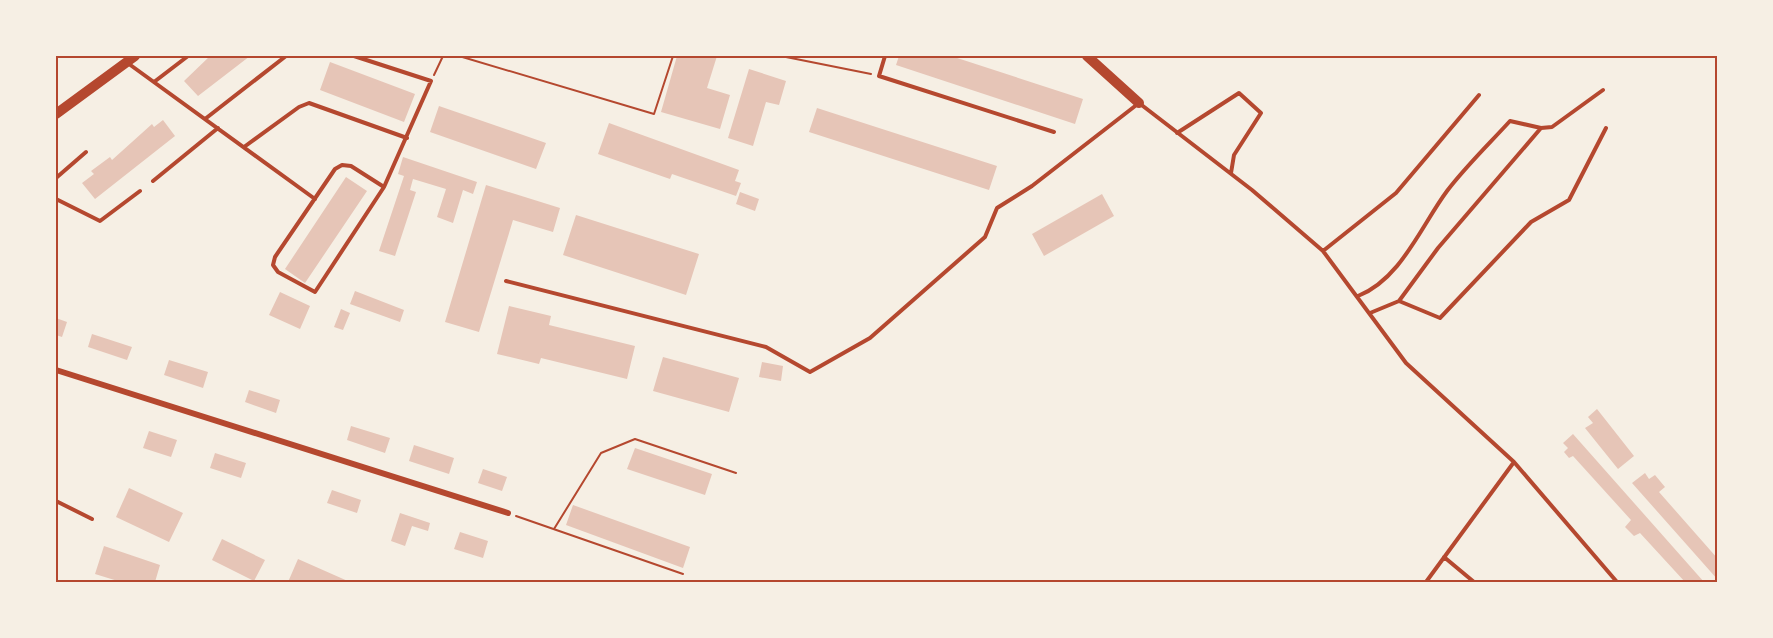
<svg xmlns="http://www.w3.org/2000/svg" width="1773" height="638" font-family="'DejaVu Sans',sans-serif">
  <rect width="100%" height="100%" fill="#f6efe4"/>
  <path fill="#e6c5b7" d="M210,56H250L198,96L184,81Z
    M677,56H717L707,88L730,95L720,129L661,112Z
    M899,56H951L1083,99L1075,124L896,65Z
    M330,62L415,94L404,122L320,90Z
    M749,69L786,81L779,105L766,102L753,146L728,138Z
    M439,106L546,143L536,169L430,132Z
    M817,108L997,166L989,190L809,132Z
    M163,120L175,136L95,199L82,183L94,174L91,171L110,157L112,160L152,124L154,127Z
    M609,123L739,170L735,181L741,183L736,196L672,174L670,179L598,154Z
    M403,157L477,182L473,194L463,190L453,223L437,217L446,189L413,179L410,190L416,192L395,256L379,251L404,176L398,174Z
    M346,177L367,191L305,283L285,269Z
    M486,185L560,208L553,232L513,220L479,332L445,322Z
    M740,192L759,199L755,211L736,204Z
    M1102,194L1114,216L1044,256L1032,234Z
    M576,215L699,254L686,295L563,255Z
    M355,291L404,310L400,322L350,304Z
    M280,292L310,306L300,329L269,315Z
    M509,306L551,316L549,325L635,346L627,379L541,358L539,364L497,354Z
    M341,309L350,313L343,330L334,327Z
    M56,318L67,322L62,337L56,335Z
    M92,334L132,347L127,360L88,347Z
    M663,357L739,378L729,412L653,391Z
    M169,360L208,372L203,388L164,375Z
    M762,362L783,366L781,381L759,377Z
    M249,390L280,400L276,413L245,402Z
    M1597,409L1634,456L1618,469L1585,428L1593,423L1588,417Z
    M351,426L390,438L385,453L347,440Z
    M149,431L177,440L171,457L143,448Z
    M1573,434L1704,582H1685L1640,533L1634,536L1625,527L1631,520L1573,456L1569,458L1564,452L1568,448L1563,443Z
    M414,445L454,458L449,474L409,461Z
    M635,448L712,474L705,495L627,469Z
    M215,453L246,463L241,478L210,468Z
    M483,469L507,477L502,491L478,483Z
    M1645,473L1649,479L1655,475L1665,487L1659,492L1718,559V580L1632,483Z
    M129,488L183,513L169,542L116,517Z
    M332,490L361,500L357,513L327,503Z
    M573,505L690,547L683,568L566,525Z
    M400,513L430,523L428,531L412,526L405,546L391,541Z
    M460,532L488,541L483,558L454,549Z
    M222,539L265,560L254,581L212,560Z
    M104,546L160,565L155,582H121L95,574Z
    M298,559L350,582H288Z"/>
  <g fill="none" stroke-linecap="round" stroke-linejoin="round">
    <path stroke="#b5482f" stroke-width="2" d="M459,56L654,114L673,56
      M781,56L871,74
      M434,75L443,56
      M516,516L683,574
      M554,529L601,453L635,439L736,473"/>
    <path stroke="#b5482f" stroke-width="4" d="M354,56L431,81L384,187
      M885,56L879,76L1054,132
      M129,64L315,199
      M154,82L188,56
      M205,119L286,56
      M1177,133L1239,93L1261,113L1234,155L1231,173
      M244,147L299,107L309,103L407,138
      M342,165L351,166L384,187L315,292L278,272L273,265L275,257L335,169Z
      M56,178L86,152
      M153,181L218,128
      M56,199L100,221L140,191
      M1323,251L1396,193L1479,95
      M506,281L766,347L810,372L870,338L985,237L997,208L1032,186L1139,103L1252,190L1323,251L1406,363L1514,462L1617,582
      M1358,296C1401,279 1421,226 1447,191C1466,166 1489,144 1510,121L1541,128L1552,127L1603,90
      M1399,301L1438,248L1541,128
      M1370,313L1399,301L1440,318L1531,222L1569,200L1606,128
      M56,501L92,519
      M1444,557L1474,582
      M1426,582L1514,462"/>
    <path stroke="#b5482f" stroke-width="6" d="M56,370L508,513"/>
    <path stroke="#b5482f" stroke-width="10" d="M1087,56L1139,103
      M56,114L135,56"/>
  </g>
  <rect width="1773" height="638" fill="none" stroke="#f6efe4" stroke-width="114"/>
  <rect x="57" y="57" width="1659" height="524" fill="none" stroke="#b5482f" stroke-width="2"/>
</svg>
